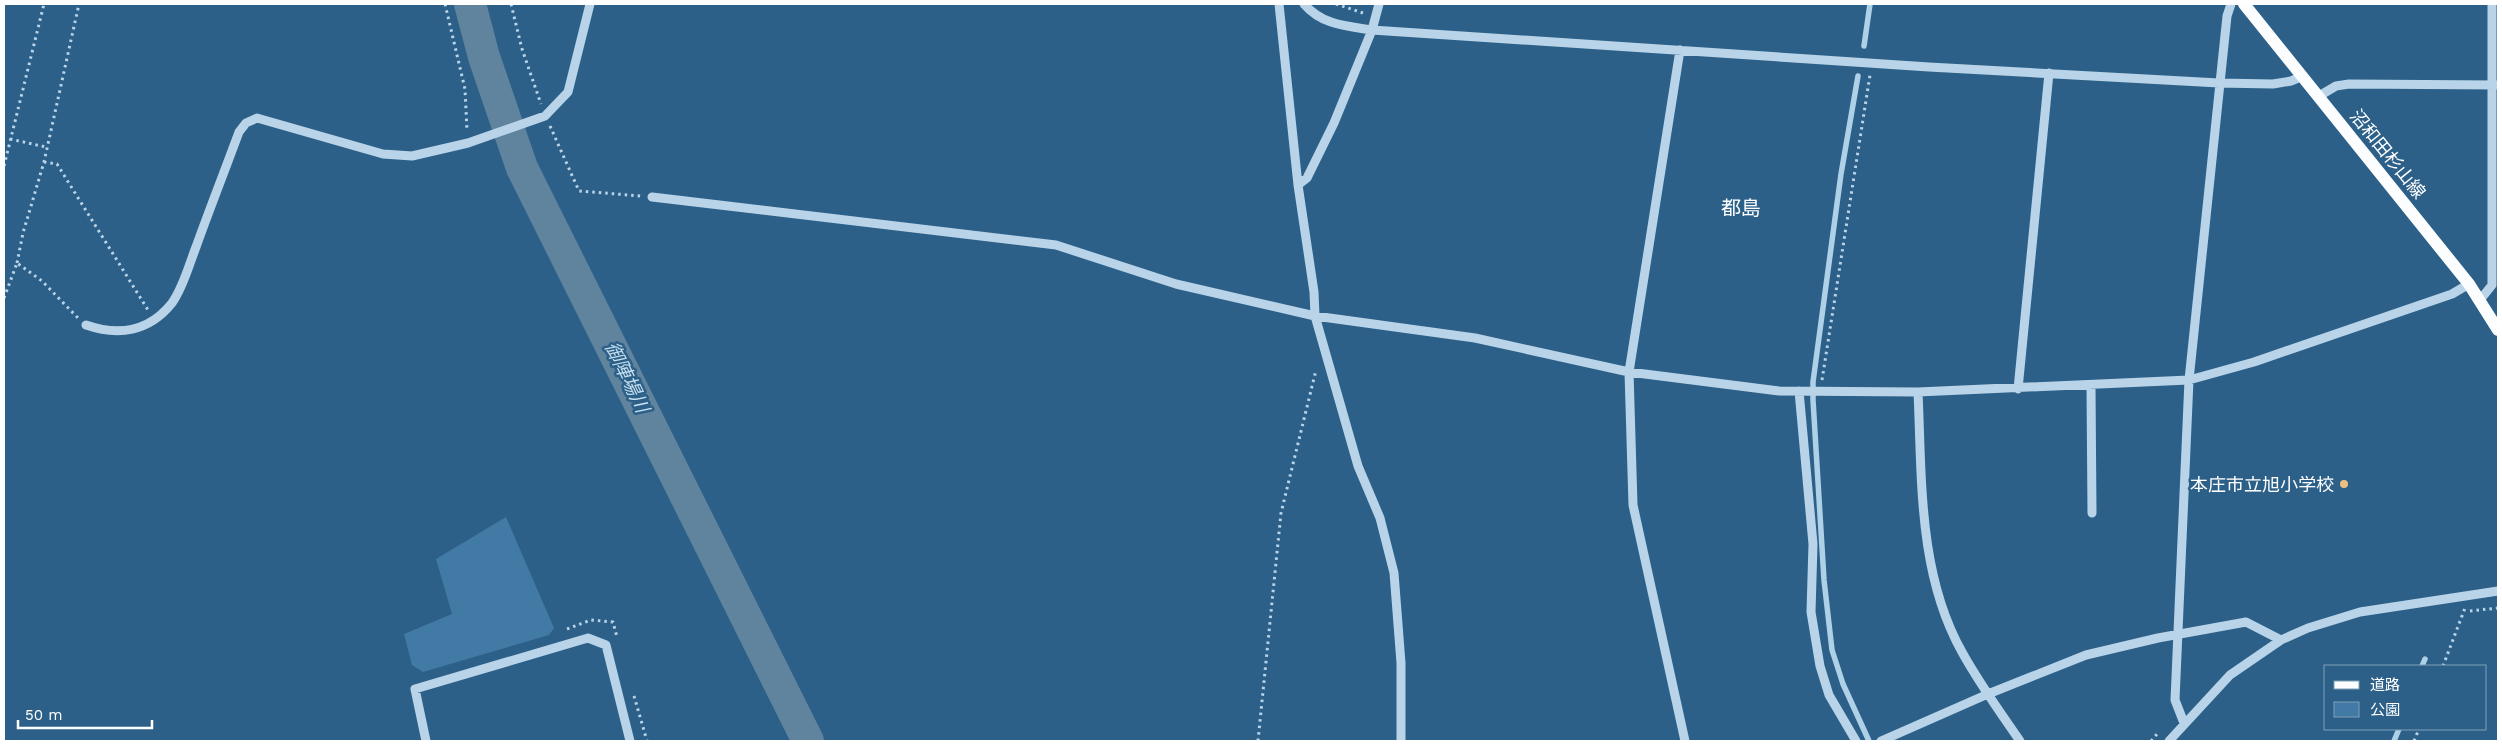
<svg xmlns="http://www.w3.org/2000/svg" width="2502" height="745" font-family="'Work Sans','Noto Sans JP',sans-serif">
  <rect width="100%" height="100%" fill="#2c6088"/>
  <path fill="#417aa4" d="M506,517L554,628L549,635L423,672L412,665L404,634L452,614L436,559Z"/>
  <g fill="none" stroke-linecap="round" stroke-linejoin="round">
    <path stroke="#aed1e8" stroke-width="5.5" d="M1864,46L1870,4
      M1858,76L1841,174L1813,382V400L1824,580L1832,650L1843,684L1869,741
      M2422,666L2425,659
      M2394,741L2399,729"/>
    <path stroke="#60849e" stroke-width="32" d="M470,4L484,57L522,168L808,741"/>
    <path stroke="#b9d4e8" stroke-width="3" stroke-dasharray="2.5 4" stroke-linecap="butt" d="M445,4L465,89L467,131
      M511,4L522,49L541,104
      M1336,4L1363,13
      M550,126L579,191L641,196
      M10,139L46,147
      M44,162L57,164L148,310
      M4,166L44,4
      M17,263L23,233L44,162L79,4
      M4,298L17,263L42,281L78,318
      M1822,380L1870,75
      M2470,611L2498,608
      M567,629L591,620L613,622L617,637
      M2443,666L2465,608
      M634,696L647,741
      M1258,741L1281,513L1316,370
      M2151,741L2157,734
      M2414,741L2419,729"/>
    <path stroke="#b9d4e8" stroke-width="9" d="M1279,4L1298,185L1314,292L1315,316L1358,466L1380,518L1394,573L1401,663V741
      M1304,4C1322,25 1346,26 1372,30L1929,67L2219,83L2273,84L2291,81L2303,76
      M1680,50L1629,372L1633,505L1685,741
      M2319,96L2336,86L2349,84L2498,85
      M1298,185L1307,178L1334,123L1372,30L1379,4
      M652,197L1056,245L1176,284L1315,316L1475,338L1629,372L1779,391L1918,392L2189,380L2254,362L2452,294L2469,284
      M2480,300L2492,285V4
      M86,325C118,336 149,332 172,303C183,288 189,265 196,247C210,208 225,170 239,132L246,123L257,118L383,154L412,156L468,143L545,116L568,92L590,4
      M2091,386L2092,513
      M2018,389L2049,73
      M1799,391L1813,544L1811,612L1820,666L1829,695L1856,741
      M1918,392C1922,479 1918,574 1962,652C1979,683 2000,712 2020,741
      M2184,723L2175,700L2189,380L2227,16L2231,4
      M426,741L415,689L588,638L606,645L630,741
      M1881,741L1988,694L2086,655L2158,638L2246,622L2281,640
      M2169,741L2230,675L2281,640L2308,628L2360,612L2498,591"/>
    <path stroke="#fbfdfe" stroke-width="12" d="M2244,4L2469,284L2498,330"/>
  </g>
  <circle fill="#edc082" stroke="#2c6088" stroke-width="2" cx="2344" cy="484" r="5"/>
  <g text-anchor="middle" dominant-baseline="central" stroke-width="5" stroke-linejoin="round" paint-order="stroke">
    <g font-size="18" fill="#fff" stroke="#2c6088">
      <text transform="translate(2388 154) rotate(51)">沼和田杉山線</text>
    </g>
    <g font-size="18" fill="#fff" stroke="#2c6088" text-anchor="end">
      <text x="2334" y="484">本庄市立旭小学校</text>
    </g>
    <g font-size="19" font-style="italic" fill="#c5deef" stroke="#2c6088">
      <text transform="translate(627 377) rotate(64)">御陣場川</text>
    </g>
    <g font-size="20" fill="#fff" stroke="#2c6088">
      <text x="1741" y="208">都島</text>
    </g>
  </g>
  <rect width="2502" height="745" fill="none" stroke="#ffffff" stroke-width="10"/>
  <rect x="2324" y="665" width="162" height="65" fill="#2c6088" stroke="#80a0b8"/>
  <rect x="2334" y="681" width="25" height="8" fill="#fbfdfe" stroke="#80a0b8"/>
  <text x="2370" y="690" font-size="15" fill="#ffffff">道路</text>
  <rect x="2334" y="702" width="25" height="15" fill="#417aa4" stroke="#80a0b8"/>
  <text x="2370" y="715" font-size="15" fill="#ffffff">公園</text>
  <path d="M18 720v8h134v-8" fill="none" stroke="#ffffff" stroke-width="2.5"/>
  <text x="25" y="720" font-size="15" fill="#ffffff" stroke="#2c6088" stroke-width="4" paint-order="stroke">50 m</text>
</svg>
